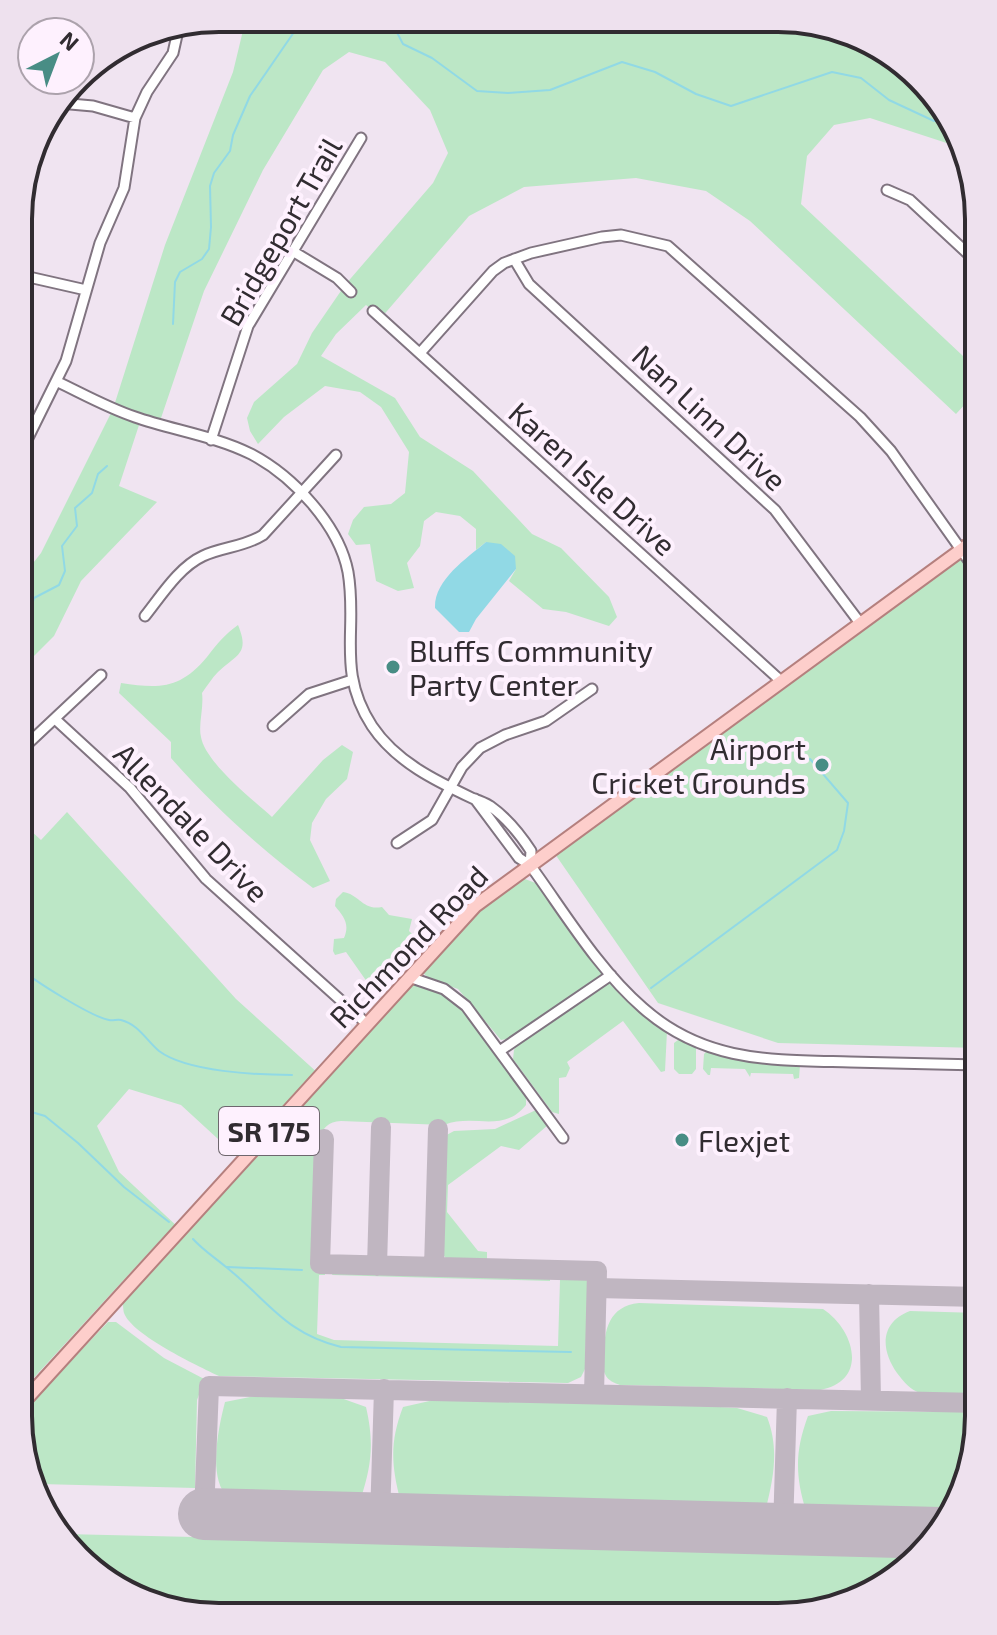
<svg xmlns="http://www.w3.org/2000/svg" width="997" height="1635" font-family="'Exo 2',sans-serif">
  <rect width="100%" height="100%" fill="#f0e4f1"/>
  <path fill="#bce7c6" d="M246,18L817,22L901,60L964,142L965,149L870,118L834,125L807,156L801,204L979,371V389L956,414L750,221L706,191L636,178L524,187L469,216L381,318L366,305L336,334L321,356L395,398L420,437L473,471L532,534L561,548L609,597L617,617L609,626L566,612L543,609L509,581L516,569L486,542L476,550V529L460,516L436,512L424,521L420,546L407,563L414,588L398,591L376,581L370,544L356,545L348,534L353,520L364,507L391,504L405,493L409,452L381,407L360,392L325,386L284,417L258,444L250,431L247,418L254,402L297,364L312,333L345,285L433,183L448,153L430,110L385,62L349,52L323,70L263,170L204,291L159,424L141,419L119,486L157,502L81,581L54,636L19,671V581L41,553L113,409L165,245L233,72Z
    M23,182L27,185L30,215L25,218L20,216V193Z
    M962,550L979,582V1048L778,1043L658,1003L555,854Z
    M238,625C250,654 237,654 218,672C212,678 207,686 202,693C204,708 198,725 201,737C205,762 253,800 272,817L323,760L342,745L353,752L347,779L326,799L312,823L310,840L330,881L313,888C261,849 214,807 171,758V742L119,693L121,683C160,689 180,689 207,657C217,644 225,634 238,625Z
    M67,812L236,999L320,1075L242,1161L181,1105L129,1089L97,1126L119,1172L180,1229L172,1238L164,1236L18,1395L19,820L41,840Z
    M525,879L538,884L602,971L601,975L512,1038L501,1040L458,989L430,979L423,973L426,966L485,904L518,880Z
    M343,892C359,894 363,911 382,907L389,915L412,919L409,931L422,943L419,953L372,989L346,952L335,955L333,951L334,939L344,938C350,924 344,917 335,906L336,899Z
    M613,982L667,1031L665,1071L661,1072L623,1021L567,1062L570,1068L566,1077L559,1078V1114L552,1112L513,1059L514,1050L518,1042L608,983Z
    M414,984L425,985L455,999L526,1093V1105C503,1134 474,1113 444,1125L341,1121C328,1122 323,1127 320,1139L318,1265L325,1268V1275H319L317,1334L334,1340L558,1346L560,1280L568,1274H585L588,1282L585,1369L581,1377L568,1383L219,1376C198,1366 132,1335 124,1313C123,1309 123,1303 123,1300L406,988Z
    M682,1037L696,1045V1069L692,1074H679L674,1069V1043Z
    M708,1050L800,1065L799,1078L794,1079L793,1074L751,1073L750,1077L745,1069L711,1068L710,1075H708L703,1069L704,1054Z
    M536,1110L548,1125L519,1150L501,1146L448,1185L447,1212L478,1251L487,1252V1265L456,1264L448,1261L441,1252V1138L454,1131L495,1129Z
    M339,1268L544,1273L550,1277V1281L332,1275L333,1271Z
    M639,1303L823,1309C855,1330 869,1381 820,1390L620,1385C615,1383 608,1381 605,1374C602,1368 604,1361 604,1355C604,1330 609,1306 639,1303Z
    M910,1311L979,1313V1394C960,1394 939,1397 921,1393C910,1390 904,1382 897,1373C881,1350 879,1323 910,1311Z
    M108,1322H116L164,1358L208,1381L202,1387L197,1400L195,1488L40,1484L39,1489H32L18,1416Z
    M301,1395L338,1397L366,1407C374,1442 372,1464 361,1498L228,1497C207,1479 219,1425 225,1402L255,1396Z
    M434,1400L638,1402L737,1408L767,1417C779,1448 774,1476 766,1508L400,1499C391,1464 390,1441 403,1407Z
    M831,1411L979,1412V1430L947,1514L806,1511C795,1475 795,1451 808,1416Z
    M195,1530L924,1549L855,1602L779,1617L192,1615L96,1575L64,1534L194,1537Z"/>
  <path fill="#91d9e5" d="M486,542L501,544L515,556L516,569L476,619L469,632H459L435,608C434,580 466,559 486,542Z"/>
  <g fill="none" stroke-linecap="round" stroke-linejoin="round">
    <path stroke="#91d9e5" stroke-width="2" d="M390,19L403,44L432,58L477,91L508,93L550,90L622,62L655,72L696,94L731,106L832,72L861,78L889,100L934,121L946,119
      M173,324L175,282L180,272L202,259L209,249L211,227L210,186L214,173L230,151L233,135L250,96L303,19
      M19,632L25,631L29,627L27,621L34,598L59,585L65,571L62,546L77,526L75,508L92,493L98,474L107,466
      M19,967C32,980 92,1017 109,1020C113,1021 117,1019 121,1020C138,1024 147,1041 159,1051C187,1072 258,1075 292,1075
      M651,988L837,850L844,831L848,803L810,759
      M18,1108L45,1116L78,1143L124,1187L169,1222
      M193,1239C203,1250 214,1257 226,1267C268,1300 284,1333 341,1347L571,1352
      M227,1267L302,1270"/>
    <path stroke="#c0b6c1" stroke-width="20" d="M324,1139L320,1264L597,1271L594,1394
      M377,1266L381,1127
      M434,1267L438,1129
      M597,1288L979,1297
      M869,1294L871,1400
      M204,1514L209,1386L979,1403
      M380,1518L384,1389
      M783,1529L787,1398"/>
    <path stroke="#c0b6c1" stroke-width="52" d="M204,1514L940,1533"/>
    <defs>
      <path id="minor" d="M59,103L93,106L135,118
        M887,190L910,200L979,264
        M294,252L337,278L351,292
        M514,259L529,284L775,510L860,623
        M20,275L86,290
        M373,311L781,681
        M420,353L493,271L504,263L531,253L602,237L621,235L668,246L860,417L891,451L979,575
        M58,382C83,394 108,408 135,417C172,430 215,436 251,454C293,476 339,525 348,572C358,629 336,671 372,726C396,762 436,781 474,799C480,801 485,803 490,806C507,818 520,834 531,851L530,865
        M211,440L248,326L361,138
        M19,456L66,361L100,243L124,188L135,118L147,92L173,53L179,26
        M145,616C161,596 179,567 203,556C222,547 244,547 263,535L336,455
        M55,719L130,788L206,879L367,1024
        M273,726L309,694L352,680
        M19,752L101,675
        M475,799L519,858L530,865C565,913 598,969 643,1008C705,1063 773,1060 850,1062C893,1063 936,1064 979,1065
        M397,843L432,820L462,767L480,748L505,735L546,721L592,689
        M409,977L444,989L466,1006L563,1138
        M501,1050L611,975"/>
      <path id="major" d="M18,1408L475,906L979,537"/>
    </defs>
    <use href="#minor" stroke="#807480" stroke-width="13"/>
    <use href="#major" stroke="#b5807e" stroke-width="16"/>
    <use href="#minor" stroke="#fff" stroke-width="9"/>
    <use href="#major" stroke="#fdcecb" stroke-width="12"/>
  </g>
  <g fill="#488d85" stroke="#fef1fe" stroke-width="3">
    <circle cx="393" cy="667" r="8"/>
    <circle cx="822" cy="765" r="8"/>
    <circle cx="682" cy="1140" r="8"/>
  </g>
  <g text-anchor="middle" dominant-baseline="central" stroke-width="8" stroke-linejoin="round" paint-order="stroke">
    <rect fill="#fef1fe" stroke="#6e676e" stroke-width="2" x="219" y="1107" width="100" height="48" rx="6"/>
    <g font-size="28" font-weight="bold" fill="#312c31">
      <text x="269" y="1131">SR 175</text>
    </g>
    <g font-size="30" fill="#312c31" stroke="#fef1fe">
      <text transform="translate(280 231) rotate(-60)">Bridgeport Trail</text>
      <text transform="translate(710 417) rotate(43)">Nan Linn Drive</text>
      <text transform="translate(593 478) rotate(42)">Karen Isle Drive</text>
      <text transform="translate(192 822) rotate(46)">Allendale Drive</text>
      <text transform="translate(408 946) rotate(-46)">Richmond Road</text>
    </g>
    <g font-size="30" fill="#312c31" stroke="#fef1fe" text-anchor="start">
      <text x="409" y="650">Bluffs Community<tspan x="409" dy="34">Party Center</tspan></text>
      <text x="806" y="748" text-anchor="end">Airport<tspan x="806" dy="34">Cricket Grounds</tspan></text>
      <text x="698" y="1140">Flexjet</text>
    </g>
  </g>
  <path d="M0 0H997V1635H0ZM219 32H778A187 187 0 0 1 965 219V1416A187 187 0 0 1 778 1603H219A187 187 0 0 1 32 1416V219A187 187 0 0 1 219 32Z" fill="#eee1ee" fill-rule="evenodd"/>
  <path fill="none" stroke="#312c31" stroke-width="4" d="M219 32H778A187 187 0 0 1 965 219V1416A187 187 0 0 1 778 1603H219A187 187 0 0 1 32 1416V219A187 187 0 0 1 219 32Z"/>
  <g transform="translate(56 56) rotate(42)"><circle r="38" fill="#fef1fe" stroke="#aca2ac" stroke-width="2"/>
  <path d="M0-6L14 30L0 20L-14 30Z" fill="#488d85"/>
  <text y="-12" font-size="22" font-weight="bold" text-anchor="middle" fill="#312c31">N</text>
  </g>
</svg>
